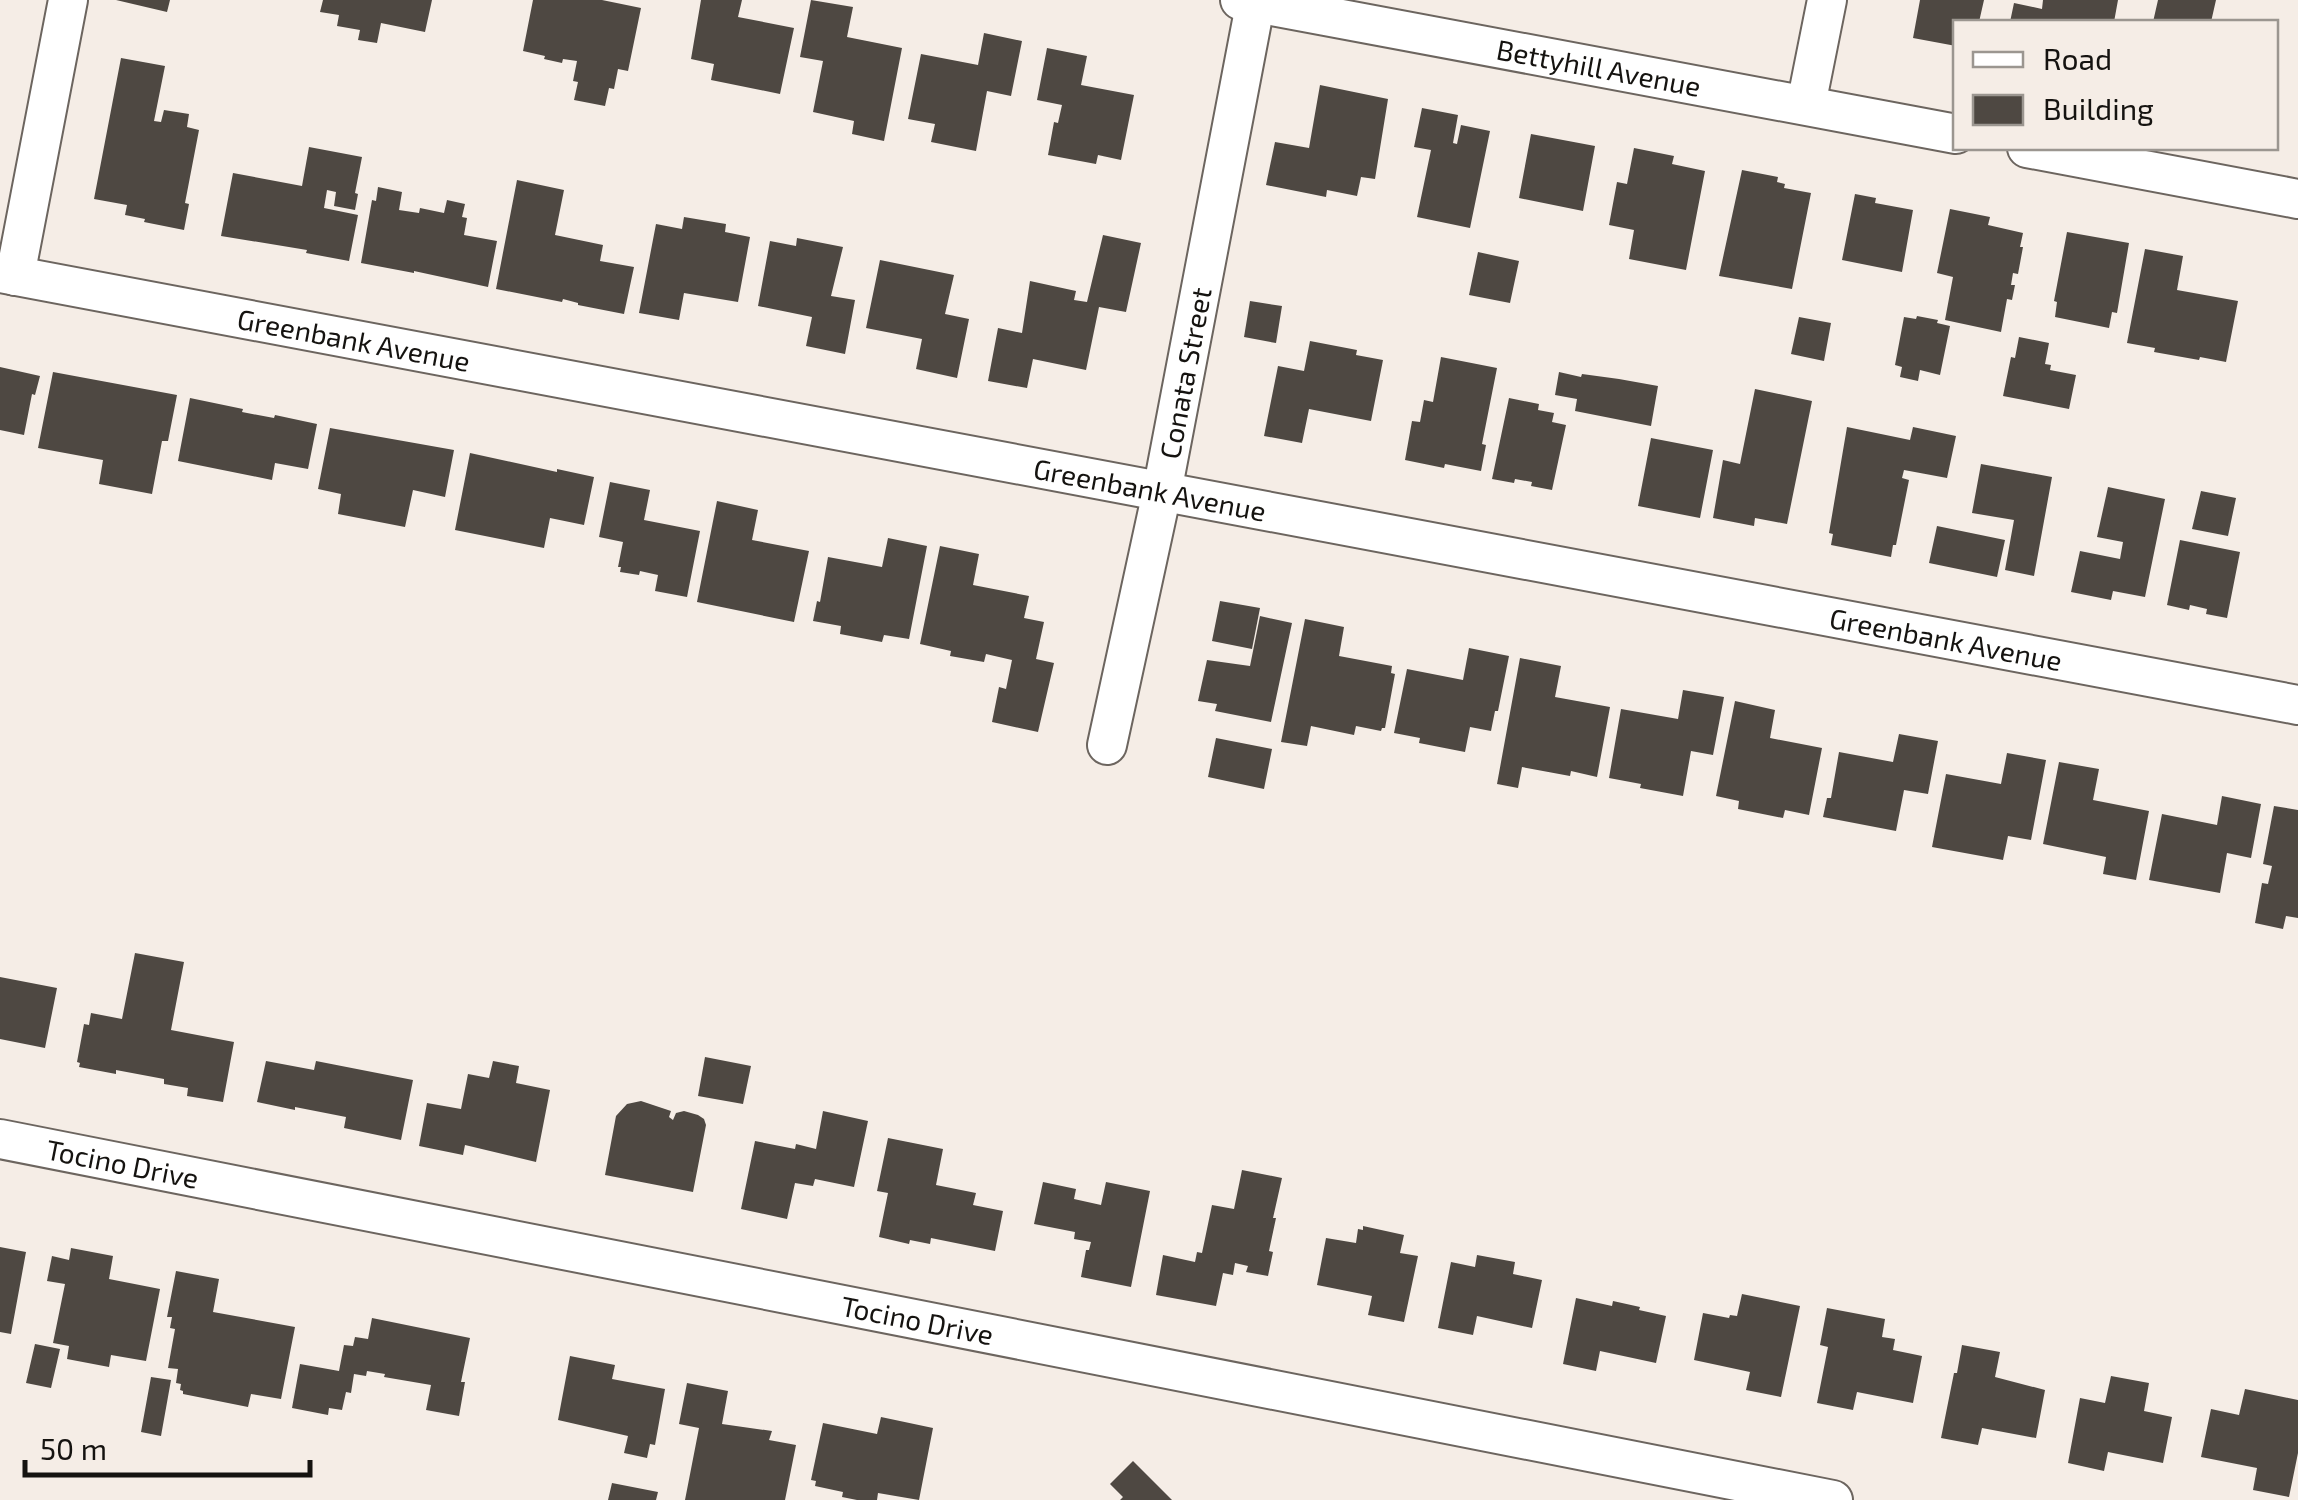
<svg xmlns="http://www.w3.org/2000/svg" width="2298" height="1500" font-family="'Exo 2',sans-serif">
  <rect width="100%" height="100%" fill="#f5ede6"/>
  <path fill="#4e4842" d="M116,0H170L167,12Z
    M323,0H432L425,32L381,23L377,43L358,40L360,30L337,26L339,15L320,12Z
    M533,0H602L641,8L628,71L618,69L614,89L609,88L605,106L574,100L578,82L573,81L577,61L563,59L562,63L544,59L545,56L523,51Z
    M701,0H742L738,17L794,28L780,94L711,80L714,64L691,59Z
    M811,0L853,7L847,37L902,48L884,141L852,134L854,121L813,112L823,61L800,57Z
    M1920,0H1984L1979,22H1956V46L1913,38Z
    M2043,0H2118L2114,22H2010L2014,3L2042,9Z
    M2158,0H2216L2211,22H2153Z
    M984,33L1022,41L1011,96L987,91L976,151L931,142L935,124L908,119L921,54L978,65Z
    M1047,48L1087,56L1081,85L1134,95L1121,160L1098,155L1096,164L1048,155L1054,122L1058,123L1062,105L1037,100Z
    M121,58L165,66L154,121L161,122L164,110L189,114L187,127L199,130L185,203L189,204L184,230L144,222L145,219L125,215L127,205L94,199Z
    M1320,85L1388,99L1375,179L1361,177L1357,196L1327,190L1326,197L1266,185L1275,142L1309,148Z
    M1422,108L1458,115L1453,143L1457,144L1461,125L1490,131L1470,228L1417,217L1431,150L1414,147Z
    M1531,134L1595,146L1583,211L1519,198Z
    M309,147L362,157L355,193L358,194L355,210L334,206L336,192L327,190L324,208L358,215L349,261L306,253L307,250L221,236L233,173L302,186Z
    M1634,148L1674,156L1672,164L1705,171L1686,270L1629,259L1634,230L1609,225L1617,182L1627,184Z
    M1742,170L1778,177L1777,182L1785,184L1784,188L1811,193L1792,289L1719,276Z
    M517,180L564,190L555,235L603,245L600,261L634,267L624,314L578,305V303L563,299L562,302L496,289Z
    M378,187L402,192L399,210L419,213L420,208L444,213L447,200L465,204L462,217L467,218L464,235L497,241L488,287L414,271V273L361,263L372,200L376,201Z
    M1855,194L1876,198L1875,203L1913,210L1902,272L1842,260Z
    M1950,209L1990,217L1988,225L2023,233L2020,247H2023L2018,274L2013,273L2011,285H2015L2012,300L2007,299L2001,332L1945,320L1953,277L1937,273Z
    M684,217L726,224L725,232L750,237L738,302L684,293L679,320L639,313L656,224L682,229Z
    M2067,232L2129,243L2117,313L2112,312L2109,328L2055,317L2057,302L2054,301Z
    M1103,235L1141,243L1126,312L1099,307L1086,370L1033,359L1027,388L988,381L998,328L1022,333L1030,281L1076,291L1074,300L1087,302Z
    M797,238L843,247L831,296L855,300L845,354L806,346L812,317L758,306L770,241L796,246Z
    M2145,249L2183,256L2177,290L2238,301L2226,362L2200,357L2199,360L2154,352L2155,348L2127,343Z
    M1478,252L1519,261L1510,303L1469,295Z
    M880,260L954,275L945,314L969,319L957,378L916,369L922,339L866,328Z
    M1250,301L1282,306L1276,343L1244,337Z
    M1917,316L1938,320L1937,323L1950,326L1940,375L1920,370L1918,381L1900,377L1902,367L1895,365L1904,317L1916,319Z
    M1799,317L1831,323L1824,361L1791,354Z
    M2019,337L2049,343L2045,364L2051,365L2050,370L2076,375L2069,409L2003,396L2011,357L2015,358Z
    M1310,341L1357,350L1356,355L1383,360L1371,421L1309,409L1302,443L1264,436L1278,366L1304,371Z
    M1441,357L1497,368L1482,444L1486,445L1481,471L1445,464L1444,468L1405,460L1412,421L1420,422L1424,400L1433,402Z
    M0,367L40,376L35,395L32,394L24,435L0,430Z
    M53,372L177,395L168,441H162L152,494L99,484L103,460L38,448Z
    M1559,372L1581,377L1582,374L1619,379L1658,386L1651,426L1575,411L1577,399L1555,395Z
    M1755,389L1812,401L1787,524L1755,518L1754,526L1713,518L1723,460L1740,464Z
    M190,398L243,409L242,412L274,418L275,415L317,424L308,469L275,463L272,480L178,461Z
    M1509,398L1539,404L1538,410L1554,413L1552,422L1566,425L1552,490L1531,486L1532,482L1515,479L1514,483L1492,479Z
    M1847,427L1910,440L1913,427L1956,436L1947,478L1904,470L1902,478L1909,480L1896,545H1893L1891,557L1831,545L1833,534L1829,533Z
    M330,428L454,450L445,497L413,490L405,527L338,514L341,494L318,489Z
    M1651,438L1713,450L1700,518L1638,506Z
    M470,453L557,472V469L594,477L584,525L550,518L544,548L455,530Z
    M1981,464L2052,477L2034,576L2005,570L2014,520L1972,513Z
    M610,482L650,490L644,520L700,531L687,597L655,591L658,575L640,571L639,575L620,572L621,567H618L623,542L599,537Z
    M2108,487L2165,499L2145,597L2113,591L2111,600L2071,592L2080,551L2120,559L2123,542L2097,537Z
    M2201,491L2236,498L2228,536L2192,529Z
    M717,501L758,510L752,540L809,551L794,622L697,602Z
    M1937,526L2005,540L1997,577L1929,563Z
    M888,538L927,546L909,639L884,635L882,642L840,634L841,626L813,621L817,601L820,602L828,557L882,567Z
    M2180,540L2240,552L2227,618L2206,614L2207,609L2190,605L2189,610L2167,605Z
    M940,546L979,554L973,585L1029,596L1024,618L1044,622L1036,659L1054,663L1038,732L992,722L999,687L1006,689L1012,660L986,654L984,662L950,656L951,651L920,644Z
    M1220,601L1260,608L1252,649L1212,641Z
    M1260,616L1292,623L1271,722L1215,711L1217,704L1198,701L1207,660L1250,666Z
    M1305,619L1344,627L1339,656L1392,666L1391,673L1395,674L1385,728H1382L1381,731L1356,726L1354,735L1311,726L1307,746L1281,742Z
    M1469,648L1509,656L1498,711H1495L1491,731L1470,727L1465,752L1419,743L1420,738L1394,733L1407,669L1463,680Z
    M1520,658L1561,666L1555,697L1610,707L1597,777L1571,771L1570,776L1522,767L1518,788L1497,784Z
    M1683,690L1724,697L1713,755L1691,751L1683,796L1640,788L1641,784L1609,778L1621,709L1678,719Z
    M1735,701L1775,710L1770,738L1822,748L1809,815L1785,810L1783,818L1738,809L1739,801L1716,796Z
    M1899,734L1938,741L1928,794L1904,790L1896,831L1823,817L1827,798H1831L1839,752L1893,762Z
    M1216,738L1272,749L1264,789L1208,777Z
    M2007,753L2046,760L2031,840L2008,836L2003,860L1932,847L1946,774L2001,784Z
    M2059,762L2099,769L2093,800L2149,811L2136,880L2103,874L2106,857L2043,844Z
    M2222,796L2261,804L2251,858L2227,853L2220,893L2149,880L2162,814L2217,825Z
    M2274,806L2298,810V918L2286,916L2283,929L2255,923L2262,883L2268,884L2272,866L2263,864Z
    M135,953L184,962L171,1030L234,1042L223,1102L187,1096L188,1088L164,1084V1079L116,1070V1074L79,1067L80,1063L77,1062L84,1024L89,1025L91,1013L122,1019Z
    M0,977L57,988L45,1048L0,1039Z
    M705,1057L751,1066L743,1104L698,1096Z
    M266,1061L314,1070L316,1061L413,1080L401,1140L344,1128L346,1117L295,1107V1110L257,1102Z
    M493,1061L519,1066L516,1083L550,1090L536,1162L465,1145L463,1155L419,1146L427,1103L461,1109L468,1074L489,1078Z
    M641,1101L671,1111L669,1117L673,1120L676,1113L684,1111L698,1115L704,1119L706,1125L693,1192L605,1175L616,1116L627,1104Z
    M823,1111L868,1121L854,1187L815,1179L813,1186L795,1183L787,1219L741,1209L755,1141L795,1149L796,1144L816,1149Z
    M888,1138L943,1149L936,1185L976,1193L973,1205L1003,1211L995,1251L931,1238L930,1244L910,1240L909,1244L879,1237L888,1193L877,1191Z
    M1242,1170L1282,1178L1273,1218H1276L1269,1251L1273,1252L1268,1276L1246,1272L1248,1266L1235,1263L1233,1275L1223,1273L1216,1306L1156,1295L1163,1255L1195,1262L1197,1252L1202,1253L1212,1205L1234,1209Z
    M1043,1182L1076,1189L1074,1199L1101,1205L1106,1182L1150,1191L1131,1287L1081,1277L1086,1250H1089L1091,1242L1074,1239L1075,1232L1034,1224Z
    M1363,1226L1404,1235L1400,1253L1418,1256L1404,1322L1368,1315L1372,1296L1317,1285L1326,1238L1356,1243L1358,1229L1363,1230Z
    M0,1247L26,1252L11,1334L0,1332Z
    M71,1248L113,1256L109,1279L160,1289L146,1361L111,1355L109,1367L67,1359L69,1346L53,1343L65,1284L47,1281L52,1256L69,1260Z
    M1477,1255L1515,1262L1513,1274L1542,1280L1532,1328L1477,1316L1473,1335L1438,1328L1451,1262L1475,1267Z
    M176,1271L219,1279L213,1312L295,1327L281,1399L251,1394L248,1407L183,1394V1391L180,1390L181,1384L176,1383L178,1369L168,1368L175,1329L170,1328L172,1317H167Z
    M1742,1294L1800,1306L1781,1397L1746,1390L1750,1372L1694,1360L1703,1313L1729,1318L1730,1315L1737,1316Z
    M1576,1298L1612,1306L1613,1301L1640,1307L1639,1310L1666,1316L1656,1363L1600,1351L1596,1371L1563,1364Z
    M1827,1308L1885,1319L1882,1337L1895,1339L1893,1350L1922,1356L1913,1403L1857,1392L1853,1410L1817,1403L1828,1347L1820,1345Z
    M372,1318L470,1338L461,1382H465L459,1416L426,1410L431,1385L384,1377L385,1374L367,1371L366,1376L354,1374L351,1393L346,1392L342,1410L329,1408L328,1415L292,1408L300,1364L339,1371L344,1345L353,1346L355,1337L368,1339Z
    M35,1344L60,1349L51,1388L26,1383Z
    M1962,1345L2000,1352L1995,1377L2045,1390L2036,1438L1982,1428L1978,1445L1941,1438L1954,1373H1957Z
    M570,1356L615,1365L612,1379L665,1389L655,1445L650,1444L647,1458L624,1453L628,1436L558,1420Z
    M2111,1376L2149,1383L2144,1411L2172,1417L2163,1463L2108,1452L2104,1471L2068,1463L2080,1398L2105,1403Z
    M151,1377L171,1380L161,1436L141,1432Z
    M687,1383L728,1391L722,1424L772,1431L769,1440L796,1445L785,1500H685L699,1428L679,1424Z
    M2245,1389L2298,1400V1453L2289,1497L2253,1490L2257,1468L2201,1457L2211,1409L2239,1415Z
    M881,1417L933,1428L919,1500L878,1493L877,1500H857L842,1497L843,1492L815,1486L816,1481L811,1480L823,1423L877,1434Z
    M1133,1461L1172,1500H1120L1123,1497L1110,1484Z
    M612,1483L658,1492L656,1500H608Z"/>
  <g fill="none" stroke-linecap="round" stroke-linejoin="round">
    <defs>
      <g id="minor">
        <path id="s1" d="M1240,0L1956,134"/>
        <path d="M1806,105L1827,0"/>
        <path d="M2027,148L2298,199"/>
        <path id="s2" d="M0,273L2298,705"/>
        <path d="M15,276L68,0"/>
        <path id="s3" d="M1107,745L1162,492L1256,0"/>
        <path id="s4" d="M0,1139L1833,1500"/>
      </g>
    </defs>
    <use href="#minor" stroke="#6c655f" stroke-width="42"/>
    <use href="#minor" stroke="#fff" stroke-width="38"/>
  </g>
  <g text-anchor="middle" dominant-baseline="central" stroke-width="10" stroke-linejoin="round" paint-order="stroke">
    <g font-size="28" fill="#151310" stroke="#f5ede6">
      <text stroke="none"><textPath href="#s1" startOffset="365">Bettyhill Avenue</textPath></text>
      <text stroke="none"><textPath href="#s2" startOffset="360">Greenbank Avenue</textPath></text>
      <text stroke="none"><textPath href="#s3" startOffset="380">Conata Street</textPath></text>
      <text stroke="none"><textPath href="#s2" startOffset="1170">Greenbank Avenue</textPath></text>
      <text stroke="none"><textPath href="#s2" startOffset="1980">Greenbank Avenue</textPath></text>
      <text stroke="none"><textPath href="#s4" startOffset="125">Tocino Drive</textPath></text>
      <text stroke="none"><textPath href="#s4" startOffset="935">Tocino Drive</textPath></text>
    </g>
  </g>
  <rect x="1953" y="20" width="325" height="130" fill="#f5ede6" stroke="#9b9690" stroke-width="2.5"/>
  <rect x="1973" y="52" width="50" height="15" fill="#ffffff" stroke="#9b9690" stroke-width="2.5"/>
  <text x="2043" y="70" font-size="30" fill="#151310">Road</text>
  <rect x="1973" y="95" width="50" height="30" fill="#4e4842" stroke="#9b9690" stroke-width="2.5"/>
  <text x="2043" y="120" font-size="30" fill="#151310">Building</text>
  <path d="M25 1460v15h285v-15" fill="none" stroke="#151310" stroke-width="5"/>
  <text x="40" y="1460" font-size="30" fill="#151310" stroke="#f5ede6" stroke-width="8" paint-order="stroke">50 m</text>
</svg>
